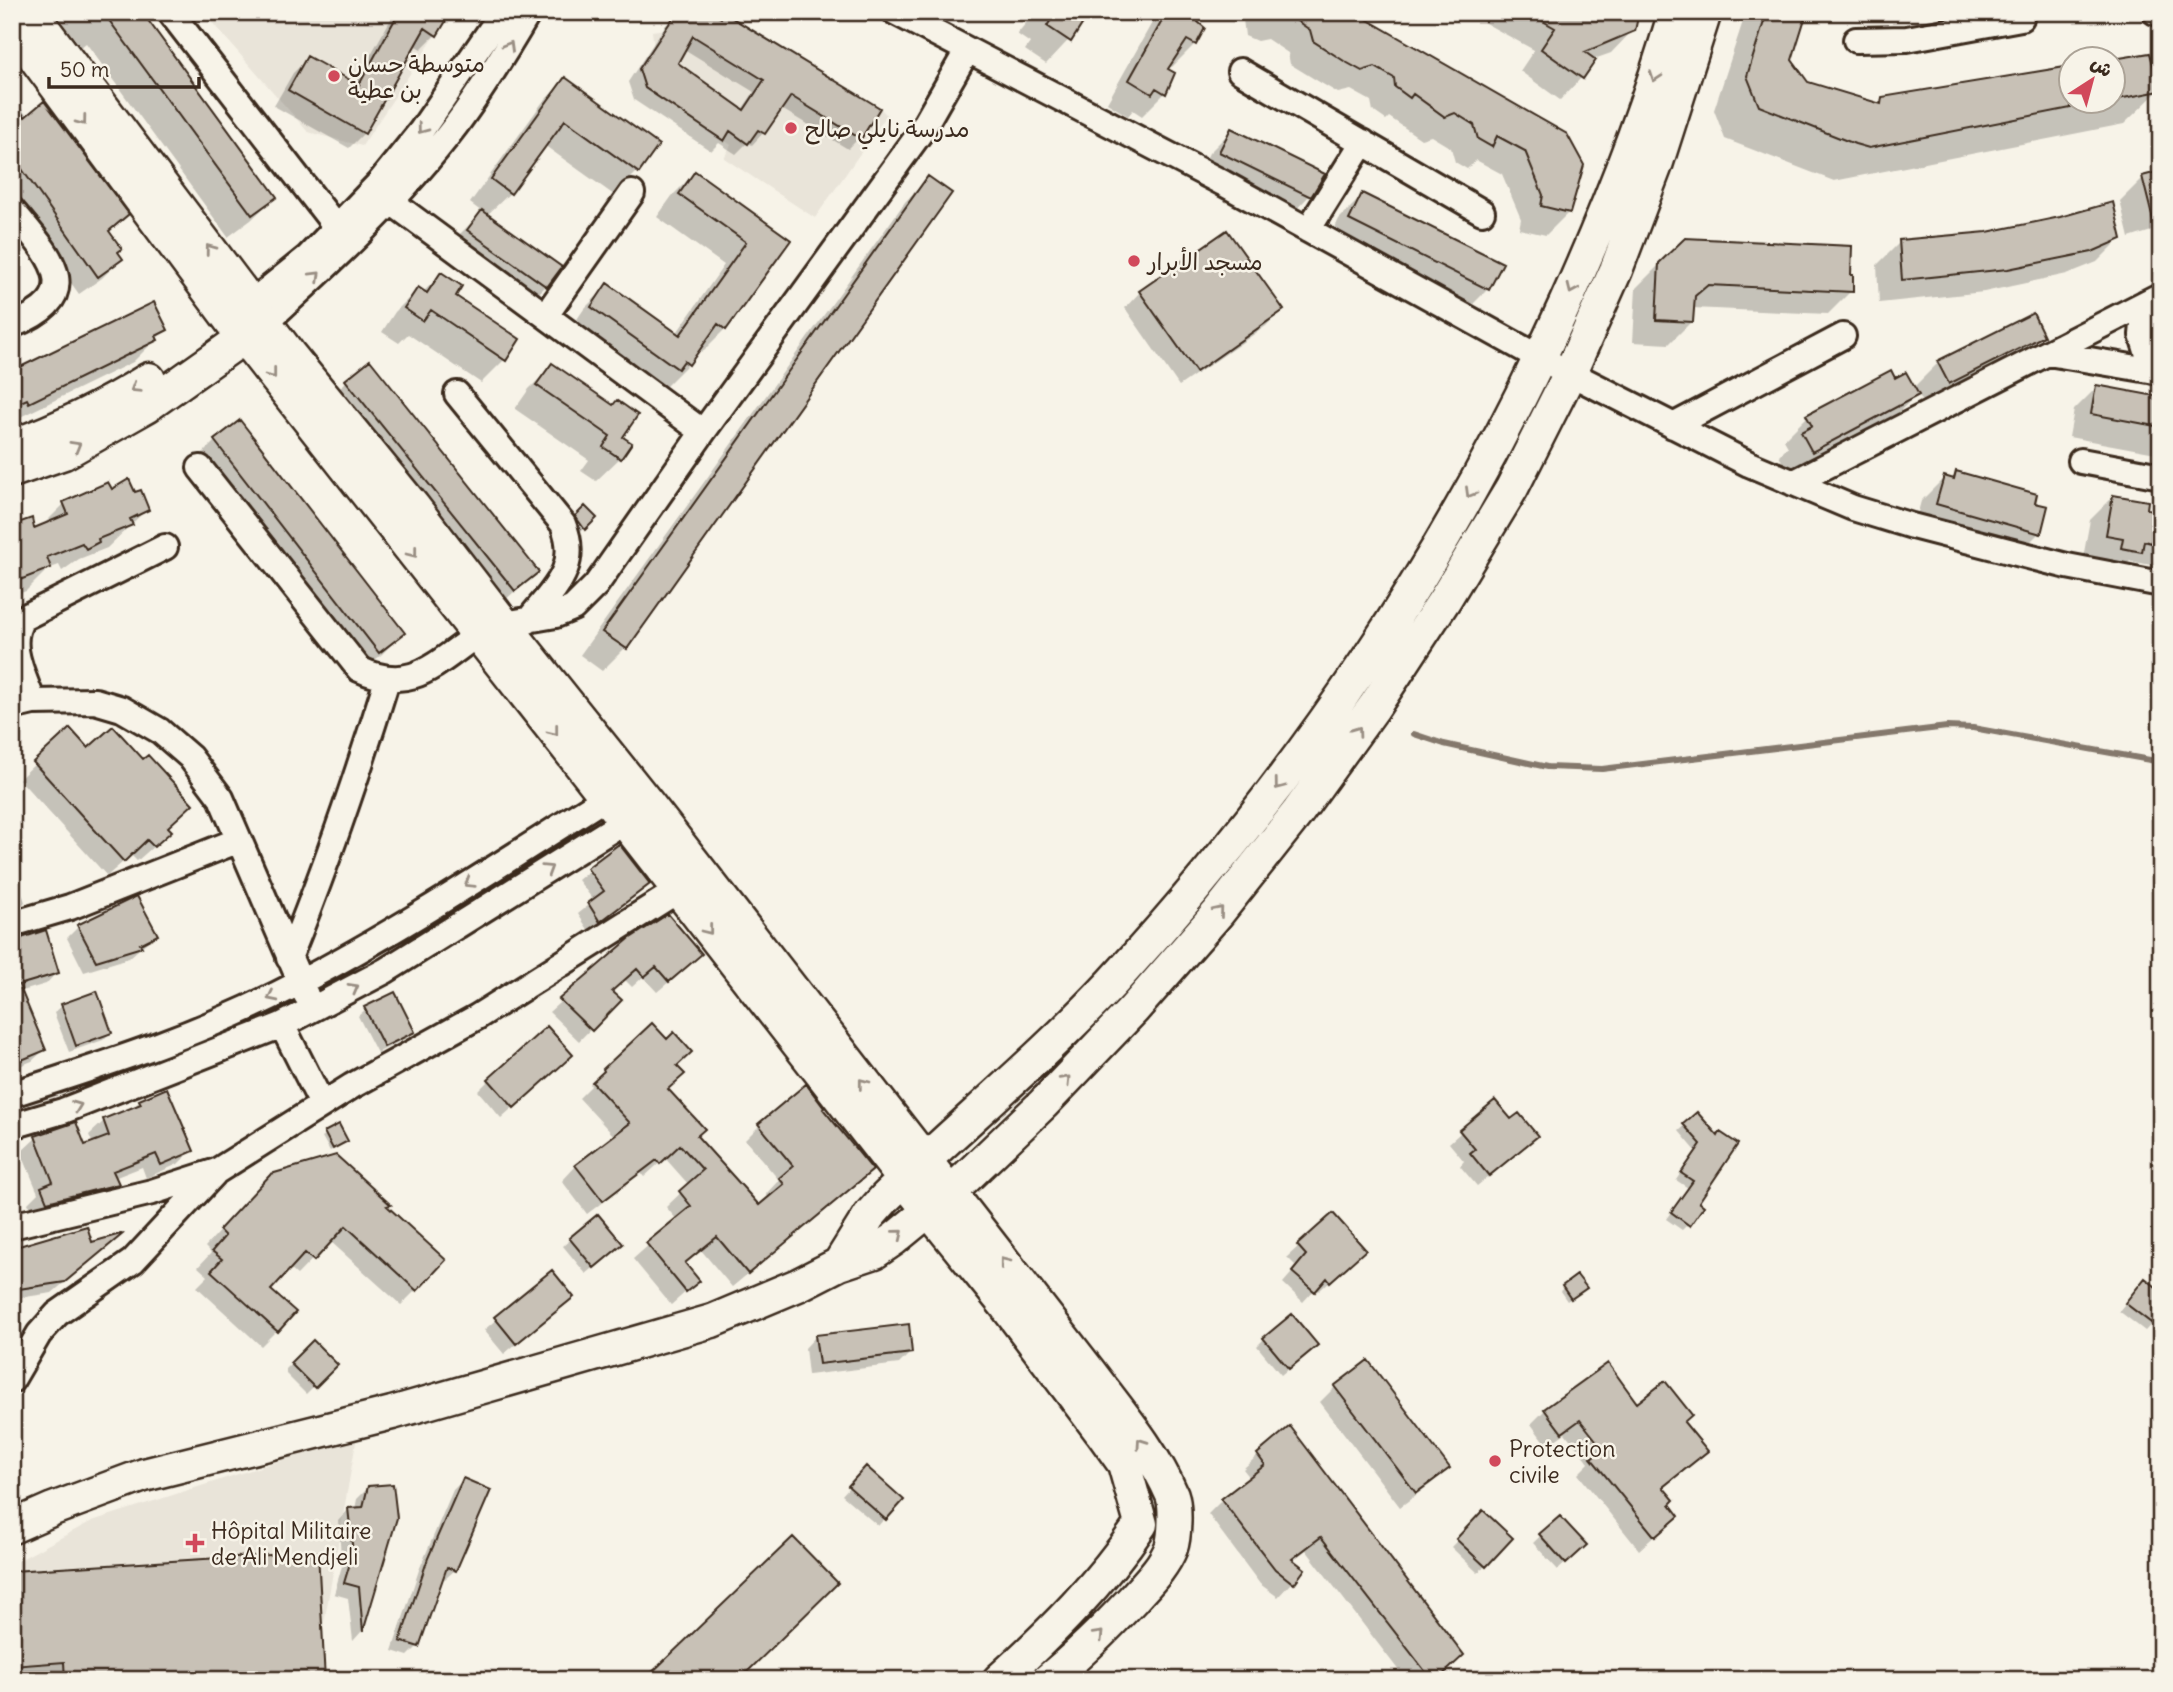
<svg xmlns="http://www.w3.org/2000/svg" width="2173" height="1692" font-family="Delius,'Playpen Sans Arabic',sans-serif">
  <rect width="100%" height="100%" fill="#f7f3e8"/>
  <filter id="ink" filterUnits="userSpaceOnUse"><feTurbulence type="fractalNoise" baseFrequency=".0143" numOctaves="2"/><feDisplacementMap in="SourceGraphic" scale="14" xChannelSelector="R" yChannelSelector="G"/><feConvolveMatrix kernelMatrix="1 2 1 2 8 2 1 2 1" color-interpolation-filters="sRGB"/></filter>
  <g filter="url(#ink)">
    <path fill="#e9e4d9" d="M203,12H445V21L362,146L308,132Z
      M677,12H702L720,18L724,13L880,108L887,115L815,218L724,158L731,145L645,88L638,71L654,48L652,31L666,29Z
      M357,1436L314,1680H12V1564L92,1521Z"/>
    <path fill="#0003" fill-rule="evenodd" d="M54,12H134L275,197L251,220L228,237L86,43L81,47Z
      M380,12H428L436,34L421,49L414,45L364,133L349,148L274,106L293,73L308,58L354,84L391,19Z
      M1035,12H1095L1046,64L1025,50L1030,43L1017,34Z
      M1158,12H1206L1199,14L1196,23L1195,44L1172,67L1169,65L1165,93L1142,116L1133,110L1128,116L1107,103Z
      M1233,12H1350L1566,135L1569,212L1546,235L1519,229L1521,219L1502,174L1476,160L1467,169L1455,162L1451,148L1431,136L1421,139L1389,117L1386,120L1373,111L1371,101L1351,90L1338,93L1321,83L1290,64L1288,53L1267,39L1257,41L1245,36L1243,19Z
      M1465,12H1577L1633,30L1611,53L1594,59L1582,77L1560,100L1520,71L1534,50Z
      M1746,12H1805L1790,60L1807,83L1877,105L1883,99L2072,67V102H2114V60L2158,91L2124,124L1834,181L1725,139L1714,110Z
      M677,14L859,138L848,149L780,108L763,133L752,145L748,142L736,154L719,143L711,151L634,100L628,82L665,26ZM684,49L754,92L741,111L675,64Z
      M565,80L637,172L614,195L544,145L510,193L487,215L560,267L546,286L523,309L445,254L459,235L482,212L470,203L542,103Z
      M12,97L28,117L126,214L108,233L121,259L102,278L79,294L12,200Z
      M1232,130L1323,175L1309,196L1286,220L1198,175L1209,153Z
      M695,173L789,240L725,329L702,352L698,349L688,364L665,387L661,384L654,391L569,331L584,309L607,286L676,334L724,265L657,217L672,196Z
      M2161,173V228L2129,238L2120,201L2143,178Z
      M928,178L625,648L602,671L580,655L905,202Z
      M1362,196L1488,289L1465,312L1327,244L1339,219Z
      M1987,233L2120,239L2097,262L2067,274L1984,292L1879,303L1877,265L1900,242Z
      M1660,264L1849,276L1851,291L1828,314L1692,308V321L1669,344L1633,342L1636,288Z
      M442,274L453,296L504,360L481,383L408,334L399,343L382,332L395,312L418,289L423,292Z
      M1140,292L1281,310L1266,326L1179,386L1125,308Z
      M166,329L133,362L12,421V373Z
      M2042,335L2019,359L1925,406L1918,393L1894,417L1789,474L1779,456L1788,447L1784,440L1807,417L1895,380L1913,388L1938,363Z
      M552,366L620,437V458L596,481L581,471L589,460L515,409L529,389Z
      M347,381L537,571L491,613L323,404Z
      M2097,387L2161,399V454L2069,437L2074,410Z
      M239,422L403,633L380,656L355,675L192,464L215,441Z
      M1957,473L2033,504L2039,533L2016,556L1914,527L1921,501L1944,478L1951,479Z
      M112,491L134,494L147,509L107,548L79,559L62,571L59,565L48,569L26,591L12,596V527L33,530L41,527L64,504Z
      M2113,497L2145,510L2161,513V567L2130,561L2117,574L2083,558L2090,520Z
      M585,508L594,518L581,531L573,520Z
      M70,731L166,827L154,846L137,861L131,855L107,876L19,779Z
      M619,846L648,884L589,931L578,914L594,901L578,880Z
      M12,864L25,902L12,915Z
      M78,927L156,934L129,958L84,972L67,938Z
      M630,940L689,965L657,992L643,977L632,987L624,979L610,991L619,1000L579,1041L549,1012Z
      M12,942L57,972L46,984L19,992L44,1050L32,1061L12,1069Z
      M62,1006L110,1033L103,1040L69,1052L54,1013Z
      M366,1009L413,1031L406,1038L377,1053L358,1016Z
      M559,1066L501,1118L478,1091L489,1080Z
      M675,1066L666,1090L695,1137L759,1207L769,1198L766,1194L779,1180L745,1140L760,1125L856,1184L732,1287L701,1250L684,1264L698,1281L671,1305L633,1259L677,1220L666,1207L689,1185L665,1158L644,1177L641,1173L587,1214L562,1181L576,1166L615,1137L579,1098L591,1086L590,1084L604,1070Z
      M140,1101L192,1150L178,1164L146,1178L142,1167L114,1178L117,1184L102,1198L33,1215L28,1203L38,1193L21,1152L36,1138L75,1124L84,1147L93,1144L89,1135L104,1121L132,1109Z
      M1495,1102L1525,1147L1477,1186L1460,1166L1464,1161L1449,1143Z
      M1697,1115L1717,1138L1688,1224L1682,1230L1666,1219L1688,1188L1676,1180L1696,1151L1679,1131Z
      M338,1127L346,1141L330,1151L322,1137Z
      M255,1192L388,1205L386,1208L416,1290L401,1305L330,1241L297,1275L289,1268L269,1290L277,1330L261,1346L197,1287L208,1276L198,1267L211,1253L205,1247Z
      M1333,1215L1353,1260L1319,1291L1316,1288L1303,1302L1283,1283L1297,1267L1287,1257Z
      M598,1216L614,1251L586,1274L563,1246Z
      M118,1237L52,1293L12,1299V1250L91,1244Z
      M552,1272L572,1297L504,1354L484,1330Z
      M1577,1277L1581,1291L1567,1301L1560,1291Z
      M2138,1288L2161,1314L2145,1331L2119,1311Z
      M816,1336L910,1353L899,1364L808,1375L805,1348Z
      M1264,1339L1309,1352L1281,1375L1257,1346Z
      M313,1342L335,1365L306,1394L286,1374V1369Z
      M1335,1387L1447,1468L1432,1483L1400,1507L1320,1402Z
      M1637,1406L1683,1422L1706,1451L1662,1489L1668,1504L1677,1516L1639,1550L1578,1474L1589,1463L1565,1433L1547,1446L1531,1424L1545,1410Z
      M1258,1455L1435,1680H1406L1306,1550L1292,1561L1303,1570L1278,1597L1260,1584L1208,1514L1222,1500L1251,1479L1243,1469Z
      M859,1476L901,1500L878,1526L842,1495Z
      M463,1480L455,1570L445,1579L443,1578L418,1646L408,1656L392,1651L419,1570L453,1490Z
      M369,1487L395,1518L362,1631L353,1641L348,1598L334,1594L342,1566L338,1521L349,1509H355L357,1499Z
      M1484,1513L1511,1538L1478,1573L1451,1547Z
      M1559,1518L1585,1545L1558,1570L1533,1543Z
      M12,1573L323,1680H49V1677L12,1679Z"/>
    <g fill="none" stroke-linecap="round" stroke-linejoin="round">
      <path stroke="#84786c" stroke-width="6" d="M1414,734L1444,744L1547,767L1602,769L1947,727L1973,728L2161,762"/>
    </g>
    <path fill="#c8c1b6" stroke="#3b2a1e" stroke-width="2" fill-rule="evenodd" d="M103,12H142L277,197L252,215Z
      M399,12H434L446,21L437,36L425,28L365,134L288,90L307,56L359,85Z
      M677,12H711L721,18L724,13L880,108L861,139L791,96L765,134L758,130L748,144L730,131L724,141L645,88L639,69ZM693,36L764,80L744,110L678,63Z
      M1056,12H1090L1071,42L1047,26Z
      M1167,12H1202L1198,22L1205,28L1196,45L1187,40L1168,69L1175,73L1166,94L1156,88L1152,94L1129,80Z
      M1284,12H1354L1567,134L1584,165L1570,213L1541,206L1543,195L1525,151L1497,136L1492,147L1478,139L1474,125L1455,113L1445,117L1413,94L1410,98L1395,87L1394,78L1375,67L1362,71L1344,61L1313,41L1310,30Z
      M1527,12H1639L1635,31L1585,52L1596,60L1583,79L1541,49L1555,28Z
      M1767,12H1807L1792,60L1808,82L1881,104L1882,97L2071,66V108L1869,148L1855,144L1759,106L1747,76Z
      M2150,53L2160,91L2113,100V59Z
      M565,77L659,145L639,173L565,120L511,194L491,179Z
      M12,100L25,117L44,101L129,214L109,231L122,249L118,252L123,259L98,277L12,155Z
      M1231,128L1325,174L1311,197L1219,152Z
      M695,171L791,240L726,330L718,324L689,365L684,361L678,369L591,307L607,283L680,335L746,242L679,194Z
      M2161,171V227L2155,228L2142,176Z
      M928,176L952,193L627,649L602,632Z
      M1362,193L1503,263L1489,290L1349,220Z
      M2113,202L2122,239L2092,252L2008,269L1902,280L1899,240L1987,232L2060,217Z
      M482,210L562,267L547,287L467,230Z
      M1227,230L1284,310L1196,372L1139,291Z
      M1685,238L1852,246L1851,275H1853V292L1708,285L1695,296L1693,322L1656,320L1659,263Z
      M441,272L462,286L456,296L520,339L506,361L431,310L423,321L404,308L418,287L427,293Z
      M154,302L168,330L156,336L158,340L29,403L27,399L12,406V371Z
      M2033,313L2044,336L1949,384L1937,361Z
      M370,360L539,572L515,591L345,380Z
      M552,363L613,405L617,400L638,415L623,437L632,443L621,459L603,447L610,436L536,385Z
      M1891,370L1895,378L1906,372L1919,395L1812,452L1801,432L1812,426L1806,415Z
      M2096,385L2161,397V427L2091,414Z
      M240,420L405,633L379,653L214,440Z
      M1956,471L2037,494L2035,503L2048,506L2041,534L1936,504L1944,476L1954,479Z
      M129,479L135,492L141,490L149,510L130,519L133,525L98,539L99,542L86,549L82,543L47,557L51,568L12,583V525L32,518L34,528L68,514L63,502L108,482L112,489Z
      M2113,495L2148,501L2147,509L2161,511V540L2152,539L2151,543L2144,541L2142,552L2121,548L2123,538L2106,535Z
      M585,506L597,518L585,530L575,516Z
      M113,726L143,759L148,755L193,804L168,827L172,831L154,847L147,840L124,862L33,762L70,728L88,748Z
      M619,844L650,884L600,922L588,903L604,891L587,868Z
      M137,896L158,935L140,944L142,947L96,961L77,925Z
      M668,914L702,954L669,982L656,967L644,977L637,969L612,991L622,1000L592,1031L559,999L629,939Z
      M46,930L59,973L19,985L46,1050L12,1064V941Z
      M97,991L112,1033L76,1046L61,1004Z
      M395,992L415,1032L384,1047L364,1007Z
      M652,1023L667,1039L674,1032L692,1052L677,1066L685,1074L668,1089L705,1129L697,1136L759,1205L784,1184L779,1178L793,1166L758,1124L806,1084L824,1108L823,1109L873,1170L748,1274L717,1237L685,1263L700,1281L686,1292L646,1243L691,1206L679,1191L703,1170L680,1145L660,1164L657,1160L603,1201L575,1165L630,1123L592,1082L604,1071L603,1069Z
      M547,1026L573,1055L514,1108L488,1079Z
      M167,1088L194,1151L161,1165L156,1154L113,1171L119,1184L47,1202L41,1187L53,1182L35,1136L76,1122L85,1145L109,1136L103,1119L141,1104L139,1100Z
      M1495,1100L1511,1119L1519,1113L1538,1136L1489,1176L1470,1153L1475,1149L1459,1130Z
      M1697,1112L1718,1136L1720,1132L1738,1144L1699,1202L1704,1206L1690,1226L1671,1212L1693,1181L1681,1173L1701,1144L1683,1124Z
      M339,1124L348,1141L333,1149L324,1132Z
      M336,1155L391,1205L387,1206L446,1260L417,1291L346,1226L314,1261L305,1253L271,1290L296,1312L278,1332L211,1271L222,1259L212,1251L225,1236L219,1230L271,1174Z
      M1333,1213L1366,1250L1330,1282L1327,1278L1315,1292L1292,1272L1306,1255L1297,1245Z
      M598,1214L623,1244L594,1268L569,1238Z
      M87,1226L92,1242L124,1233L65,1282L12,1290V1248Z
      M552,1270L574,1297L516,1344L494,1317Z
      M1577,1275L1587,1288L1571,1299L1562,1286Z
      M2145,1278L2161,1291V1316L2154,1325L2125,1303Z
      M1292,1314L1318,1345L1289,1369L1263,1338Z
      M909,1324L912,1353L819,1364L815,1335Z
      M313,1340L338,1365L315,1388L290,1363Z
      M1368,1360L1450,1468L1416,1493L1334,1386Z
      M1608,1363L1637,1403L1665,1381L1692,1415L1684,1422L1708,1451L1663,1487L1674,1500L1670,1504L1679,1516L1655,1537L1591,1458L1603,1449L1580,1420L1562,1433L1544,1409Z
      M1290,1426L1464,1655L1437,1680H1432L1321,1537L1292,1559L1305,1569L1294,1584L1275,1569L1221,1499L1265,1465L1257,1454Z
      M866,1466L904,1500L886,1520L848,1486Z
      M463,1478L491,1490L456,1571L447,1567L419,1647L400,1641L428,1558Z
      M393,1484L397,1518L363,1632L359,1587L344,1583L353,1553L348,1508L363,1507L368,1486Z
      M1483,1510L1513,1538L1486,1567L1456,1539Z
      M1560,1516L1587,1545L1566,1564L1539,1534Z
      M793,1537L838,1583L739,1680H644Z
      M318,1552L325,1680H65L64,1662L12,1666V1571Z"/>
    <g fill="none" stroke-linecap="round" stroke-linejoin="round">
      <defs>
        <path id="minor" d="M170,12L337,228
          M895,12L1223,183L1540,358L1749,464L1853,508L1912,526L2067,566L2161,584
          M2155,12L2161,14
          M1856,40L1907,39L2021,18
          M1240,71L1482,212
          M390,201L703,432
          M12,210C48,254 91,295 12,325
          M1308,230L1363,142
          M251,303L308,257L379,183L421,131L503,12
          M2145,303L2142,335L2153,371
          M546,315L632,193
          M266,322C333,261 401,198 456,125C483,89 506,51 529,12
          M2048,353L2161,372
          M457,394L563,524C581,568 553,589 528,621
          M1673,426L1843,336
          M2081,461L2161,476
          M200,468L359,669C411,694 435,664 477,635
          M1793,483L2161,295
          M504,624L556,615L573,608L596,585L703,432L920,133L967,51
          M33,702C24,676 5,643 23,618L165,547
          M12,707L33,702L95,701L122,709L160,731L190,757L221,798L306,995
          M12,924L70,907L239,840
          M289,958C326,867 358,774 387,680
          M282,1025L322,1104
          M12,1094C110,1063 208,1031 299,983C410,925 515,854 621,788
          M12,1126L63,1111L282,1025L385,971L638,813
          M12,1226L152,1192L217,1171L352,1086L477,1017L677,891
          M12,1380L39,1334L57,1314L133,1261L214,1174"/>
        <path id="major" d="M31,12L289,354L413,506L504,624L649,805L1089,1371C1118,1410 1153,1450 1172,1495C1176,1506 1175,1537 1171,1548C1163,1568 1147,1583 1133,1599C1106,1628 1079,1655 1048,1680
          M12,27L230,320L606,797L904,1180L1006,1306L1101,1432L1124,1464L1141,1524C1101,1583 1052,1632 999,1680
          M12,446C59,429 106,406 149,379
          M12,471L64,453L147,406L260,326
          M839,1264L869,1216L885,1198C960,1125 1041,1059 1112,983C1300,778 1450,557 1565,304C1608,209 1646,112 1675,12
          M12,1527L53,1509L144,1475L392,1413L712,1321L798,1285L839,1264L875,1252L894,1239L950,1193L1043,1104L1133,1010L1218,913L1298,812L1374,707L1445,599L1512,488L1570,373L1616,270L1656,165L1705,12"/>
      </defs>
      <use href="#minor" stroke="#3b2a1e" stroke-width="30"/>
      <use href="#major" stroke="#3b2a1e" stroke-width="37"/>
      <use href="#minor" stroke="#f7f3e8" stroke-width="24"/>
      <use href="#major" stroke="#f7f3e8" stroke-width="32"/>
    </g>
    <defs><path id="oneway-chevron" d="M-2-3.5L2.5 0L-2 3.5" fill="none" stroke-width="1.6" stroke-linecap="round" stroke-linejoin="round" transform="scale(1.75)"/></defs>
    <g stroke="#998e83">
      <use href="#oneway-chevron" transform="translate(509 46) rotate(-60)"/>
      <use href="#oneway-chevron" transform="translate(1655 77) rotate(109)"/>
      <use href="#oneway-chevron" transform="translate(82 121) rotate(53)"/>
      <use href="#oneway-chevron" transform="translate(422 129) rotate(127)"/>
      <use href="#oneway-chevron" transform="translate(210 249) rotate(-127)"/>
      <use href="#oneway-chevron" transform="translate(316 276) rotate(-44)"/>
      <use href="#oneway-chevron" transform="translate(1572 289) rotate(114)"/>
      <use href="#oneway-chevron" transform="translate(272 374) rotate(52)"/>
      <use href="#oneway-chevron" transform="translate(135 388) rotate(148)"/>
      <use href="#oneway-chevron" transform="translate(76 446) rotate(-30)"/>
      <use href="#oneway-chevron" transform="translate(1470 493) rotate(120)"/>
      <use href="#oneway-chevron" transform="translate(413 553) rotate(52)"/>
      <use href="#oneway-chevron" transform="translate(554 731) rotate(52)"/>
      <use href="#oneway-chevron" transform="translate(1357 731) rotate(-54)"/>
      <use href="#oneway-chevron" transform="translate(1279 785) rotate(127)"/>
      <use href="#oneway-chevron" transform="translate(548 869) rotate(-32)"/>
      <use href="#oneway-chevron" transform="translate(469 883) rotate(148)"/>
      <use href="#oneway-chevron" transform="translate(1219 911) rotate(-50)"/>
      <use href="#oneway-chevron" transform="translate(708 930) rotate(52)"/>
      <use href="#oneway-chevron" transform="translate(354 988) rotate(-29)"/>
      <use href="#oneway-chevron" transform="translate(272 997) rotate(154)"/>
      <use href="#oneway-chevron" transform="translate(1066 1080) rotate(-46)"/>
      <use href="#oneway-chevron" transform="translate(863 1083) rotate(-128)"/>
      <use href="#oneway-chevron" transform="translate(77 1106) rotate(-21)"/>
      <use href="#oneway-chevron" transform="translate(899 1234) rotate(-39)"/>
      <use href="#oneway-chevron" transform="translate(1004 1262) rotate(-128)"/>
      <use href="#oneway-chevron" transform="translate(1141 1443) rotate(-125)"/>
      <use href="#oneway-chevron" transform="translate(1099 1635) rotate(-46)"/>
    </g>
  </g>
  <g fill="#d1495b" stroke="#f7f3e8" stroke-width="2.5">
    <circle cx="334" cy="76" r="7"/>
    <circle cx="791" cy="128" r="7"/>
    <circle cx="1134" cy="261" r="7"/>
    <circle cx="1495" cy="1461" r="7"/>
    <path d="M191.5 1532.5h7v7h7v7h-7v7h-7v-7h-7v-7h7z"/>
  </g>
  <g text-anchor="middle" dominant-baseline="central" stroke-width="5" stroke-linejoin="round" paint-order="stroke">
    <g font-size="23" fill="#3b2a1e" stroke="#f7f3e8" text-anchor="start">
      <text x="348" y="63">متوسطة حسان<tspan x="348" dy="26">بن عطية</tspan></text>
      <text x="805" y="128">مدرسة نايلي صالح</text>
      <text x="1148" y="261">مسجد الأبرار</text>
      <text x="1509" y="1448">Protection<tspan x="1509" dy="26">civile</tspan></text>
      <text x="211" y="1530">Hôpital Militaire<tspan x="211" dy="26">de Ali Mendjeli</tspan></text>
    </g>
  </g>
  <rect width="2173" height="1692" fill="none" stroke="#f7f3e8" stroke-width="42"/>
  <rect x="21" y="21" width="2131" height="1650" fill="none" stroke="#3b2a1e" stroke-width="2.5" filter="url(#ink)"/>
  <g transform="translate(2092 80) rotate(36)"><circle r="33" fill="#f7f3e8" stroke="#aca397" stroke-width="2"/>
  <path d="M0-5L12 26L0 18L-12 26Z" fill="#d1495b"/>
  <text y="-10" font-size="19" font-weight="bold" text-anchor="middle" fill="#3b2a1e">ش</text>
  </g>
  <path d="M49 77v10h150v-10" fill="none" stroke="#3b2a1e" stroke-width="3.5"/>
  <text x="60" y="77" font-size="21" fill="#3b2a1e" stroke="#f7f3e8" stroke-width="5" paint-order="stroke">50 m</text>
</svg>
